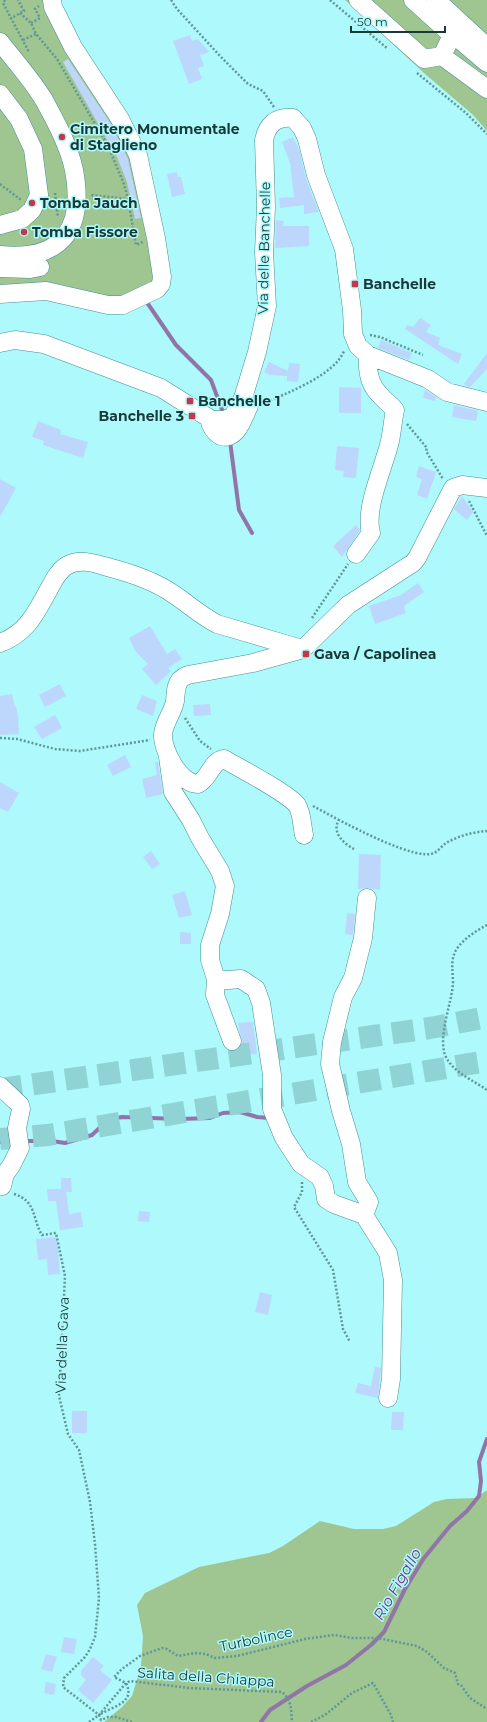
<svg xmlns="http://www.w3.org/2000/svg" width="487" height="1722" font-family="Montserrat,sans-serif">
  <rect width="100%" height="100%" fill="#aef9fb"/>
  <path fill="#9fc691" d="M0,0H47L130,151L155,275L151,284L114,301L0,290Z
    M345,0H487V131L472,114L425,74Z
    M487,1490V1722H104L122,1707L132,1696L141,1666L143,1636L137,1605L145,1593L199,1567L269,1553L283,1546L320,1521L354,1529H383L396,1526L434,1502L447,1499L476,1498Z"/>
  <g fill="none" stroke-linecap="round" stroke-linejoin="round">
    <path stroke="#9275a8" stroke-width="4" d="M146,301L176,345L211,380L224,415
      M230,441L239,510L252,533
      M23,1141H52L65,1143L92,1135L108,1120L122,1117L180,1119L210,1118L223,1113L240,1112L257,1117L269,1118
      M0,1142L14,1141
      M261,1722L270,1710L307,1686L346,1665L371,1645L384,1632L405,1589L424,1558L450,1526L467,1511L479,1496L481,1481L479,1462L487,1439"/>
  </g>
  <path fill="#bdd7fc" d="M190,35L192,41L198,39L209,52L200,55L204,66L198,68L202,79L189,84L173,41Z
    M68,59L111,124L128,159L141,218L135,219L127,182L117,157L63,62Z
    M293,137L299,149L306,179L319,212L304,214V205L280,208L279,198L294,197L290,163L282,142Z
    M177,172L178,177H181L185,194L172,197L167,174Z
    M276,220L284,221L283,226H309V246L275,248Z
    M420,318L431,325L426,332L440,338L438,345L462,354L458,364L405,329L407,325L413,327Z
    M381,340L412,353L409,360L378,348Z
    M487,353V369L470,387L467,386L464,384Z
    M269,362L288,371L289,363L300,364L298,382L287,381V376L271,375L264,372Z
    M339,387L361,388V413H339Z
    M425,390L436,397L435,401L423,398Z
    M454,405L478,411L476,421L452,417Z
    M38,421L61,430L60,434L88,442L83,458L43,445L44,441L32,437Z
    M337,446L359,448L356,478L343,477L344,471L335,470Z
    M419,466L436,472L427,499L417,495L422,479L416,477Z
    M0,479L16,488L0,517Z
    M462,496L473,512L467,520L454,509Z
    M356,525L360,530L342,557L333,546Z
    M418,583L424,592L404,606L406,613L375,624L369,606L401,595Z
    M150,626L167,654L175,649L182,659L168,668L171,671L156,685L142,669L148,664L136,652L129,638Z
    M60,684L66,696L45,707L39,695Z
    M12,694L15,707H16L18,716L19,734L0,735V696Z
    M142,695L157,701L153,716L136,709Z
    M210,704L211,715L194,716L193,705Z
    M55,715L62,728L42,739L34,727Z
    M125,755L131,767L113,776L107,765Z
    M155,762H158L163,794L146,798L142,779L157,775Z
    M0,782L19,793L8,812L0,808Z
    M151,851L160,864L152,869L143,857Z
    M359,854L381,855L380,890L368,888L358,889Z
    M185,891L192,915L179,918L172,895Z
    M347,913L355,914L353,935L345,934Z
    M180,932L191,933V944H180Z
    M253,1022L257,1054L240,1055V1048L242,1042L238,1023Z
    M61,1178H71L72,1192H66L69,1214L81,1212L83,1227L60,1230L56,1201H48L47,1189H61Z
    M139,1211L150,1212L149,1222L138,1221Z
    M57,1237L60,1274L48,1275L47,1259L38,1260L36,1239Z
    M260,1292L272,1295L268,1315L255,1312Z
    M375,1367L381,1368L378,1398L355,1393L358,1383L371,1386Z
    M72,1411H87V1433H72Z
    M392,1412H404L403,1430H391Z
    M64,1637L77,1639L74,1654L61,1652Z
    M46,1654L57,1657L52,1672L41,1669Z
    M93,1657L104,1666L100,1670L112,1680L93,1703L78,1690L86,1680L81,1675V1671Z
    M46,1682L56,1684L54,1695L44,1693Z"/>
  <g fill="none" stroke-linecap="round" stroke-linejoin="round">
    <path stroke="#90d3d4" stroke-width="22" stroke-dasharray="22 11" stroke-linecap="butt" d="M0,1089L430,1028L487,1017
      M0,1139L48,1135L487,1061"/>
    <defs>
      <path id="minor" d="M358,0L424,59L442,56L487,89
        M413,0L452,35L442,56
        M436,0L487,47
        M460,40L487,63
        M0,42C15,61 32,80 44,100C56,122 69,146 74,170C85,229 62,261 0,255
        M0,94L19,119L33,149L39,195L32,210L22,219L0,225
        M0,268L30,269L40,267
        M0,294L46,291L108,305H123L157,289L161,284L162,277L156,238L138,155L120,119L73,47L53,7L52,0
        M0,343L15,340L44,344L161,388L212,420H225L233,416L243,398L257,352L267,306L264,252L266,207L264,140C267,125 276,116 293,118L302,128L307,139L316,175L344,249L352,310L353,334L358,346L368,355L428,379L447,392L487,402
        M209,419C212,431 223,445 236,431C242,424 245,414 249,406
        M356,554L371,533C364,508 384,467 390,441C392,431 393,420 395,410C390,404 384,400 379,394C369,384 367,369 368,355
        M0,643C27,633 35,614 48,591C53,582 57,572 66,566C78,559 91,562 104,566C126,572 147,578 167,590C184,600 199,615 217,624L302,649
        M168,757L173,792L191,820L200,838L220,871L225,886L220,914L210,945V960L216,979L215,995L232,1041
        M304,835C302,826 302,813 297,805C286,792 241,769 224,759C211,761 210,778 198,784C180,784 162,750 163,734C164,723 173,712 175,701C176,694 175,686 180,680C182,678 185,676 188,675L253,663L303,649L348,605L413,563L417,558L453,488L462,485L487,488
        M216,979L228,980L241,979L256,989L261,1003L272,1075V1109L284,1138L301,1164L320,1177L324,1186L326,1199L334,1204L364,1215L388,1253L393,1280L391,1379L388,1398
        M0,1086L20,1105L21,1109L17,1128L20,1148L11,1166L5,1174L2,1186
        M364,1215L369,1202L357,1182L351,1144L341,1111L330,1064L332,1042L343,997L353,978L363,938L367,898"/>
    </defs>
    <use href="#minor" stroke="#458f91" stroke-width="19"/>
    <path stroke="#619697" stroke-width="2.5" stroke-dasharray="2 2" stroke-linecap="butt" d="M5,0L3,3L29,52
      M171,0L177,9L220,56L248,84L263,91L274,107
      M330,0L388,49
      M20,13L31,23L36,34L57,59L108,146L124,184L128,199L91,195
      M10,19L24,11L18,0
      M31,23L40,18L35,9L39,6
      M23,40L36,34
      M417,73L466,113L487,134
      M0,184L21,200
      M55,193L57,210
      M128,199L136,245L143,242
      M51,204L57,210L58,217
      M32,229L42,234
      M370,335L380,337L423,355
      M263,404C286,393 334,376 344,351
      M407,424L427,448L426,451L443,479
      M469,501L487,536
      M312,618L348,564
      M185,718L200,741L211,749
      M0,738L17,739L55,749L80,751L150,740
      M313,806L339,820
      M354,849C344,844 331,832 339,820C357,829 417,861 434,853C438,851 442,846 446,843C458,836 473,832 487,831
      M487,925C476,931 463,939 456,950C450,961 453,971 453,983C452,1003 438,1035 445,1055C452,1072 473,1080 487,1090
      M302,1182V1192L294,1207L333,1270L343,1329L350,1342
      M14,1194C37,1201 32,1219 42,1235L56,1233L65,1276L59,1396L68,1434L79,1450L90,1502L95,1544L99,1598L95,1637L90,1649L85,1657L64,1678L63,1687L99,1715
      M89,1722L99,1715L126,1683L130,1681L190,1688L282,1692C292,1700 291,1710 292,1722
      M132,1722L116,1717H108L101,1720L99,1715C113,1706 136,1703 126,1683L114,1677L122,1669L140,1656L162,1648L167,1649L178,1656L195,1653L206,1654L215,1658L237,1656L305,1639L334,1635L352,1638H378L417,1646L427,1652L444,1668L455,1673L458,1684L461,1685L470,1698L487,1709
      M311,1722L325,1715L352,1693L373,1683L391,1715L393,1722"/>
    <use href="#minor" stroke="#fff" stroke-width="18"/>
  </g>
  <g fill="#c7374c" stroke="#aef9fb" stroke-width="1.5">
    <circle cx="62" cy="137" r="4"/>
    <circle cx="32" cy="203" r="4"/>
    <circle cx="24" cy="232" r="4"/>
    <rect x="351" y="280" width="8" height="8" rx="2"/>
    <rect x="186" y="397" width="8" height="8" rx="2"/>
    <rect x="188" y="412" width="8" height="8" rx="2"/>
    <rect x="302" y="650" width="8" height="8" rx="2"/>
  </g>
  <g text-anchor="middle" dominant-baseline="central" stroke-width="3" stroke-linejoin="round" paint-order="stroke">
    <g font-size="14" font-weight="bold" fill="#193939" stroke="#aef9fb" text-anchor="start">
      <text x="70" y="129">Cimitero Monumentale<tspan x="70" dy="16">di Staglieno</tspan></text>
      <text x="40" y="203">Tomba Jauch</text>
      <text x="32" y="232">Tomba Fissore</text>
      <text x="363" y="284">Banchelle</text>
      <text x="198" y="401">Banchelle 1</text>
      <text x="184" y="416" text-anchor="end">Banchelle 3</text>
      <text x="314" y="654">Gava / Capolinea</text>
    </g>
    <g font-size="14" fill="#193939" stroke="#aef9fb">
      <text transform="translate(264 248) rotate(-89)">Via delle Banchelle</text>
      <text transform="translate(62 1345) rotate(-88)">Via della Gava</text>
      <text transform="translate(256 1639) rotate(-12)">Turbolince</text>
      <text transform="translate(206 1677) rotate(4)">Salita della Chiappa</text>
    </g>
    <g font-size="15" font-style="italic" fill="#76348b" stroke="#aef9fb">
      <text transform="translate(397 1584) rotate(-60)">Rio Figallo</text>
    </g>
  </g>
  <path d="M351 26v6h94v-6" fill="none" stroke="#193939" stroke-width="2"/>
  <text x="357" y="26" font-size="12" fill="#193939" stroke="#aef9fb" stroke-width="3" paint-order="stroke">50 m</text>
</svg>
